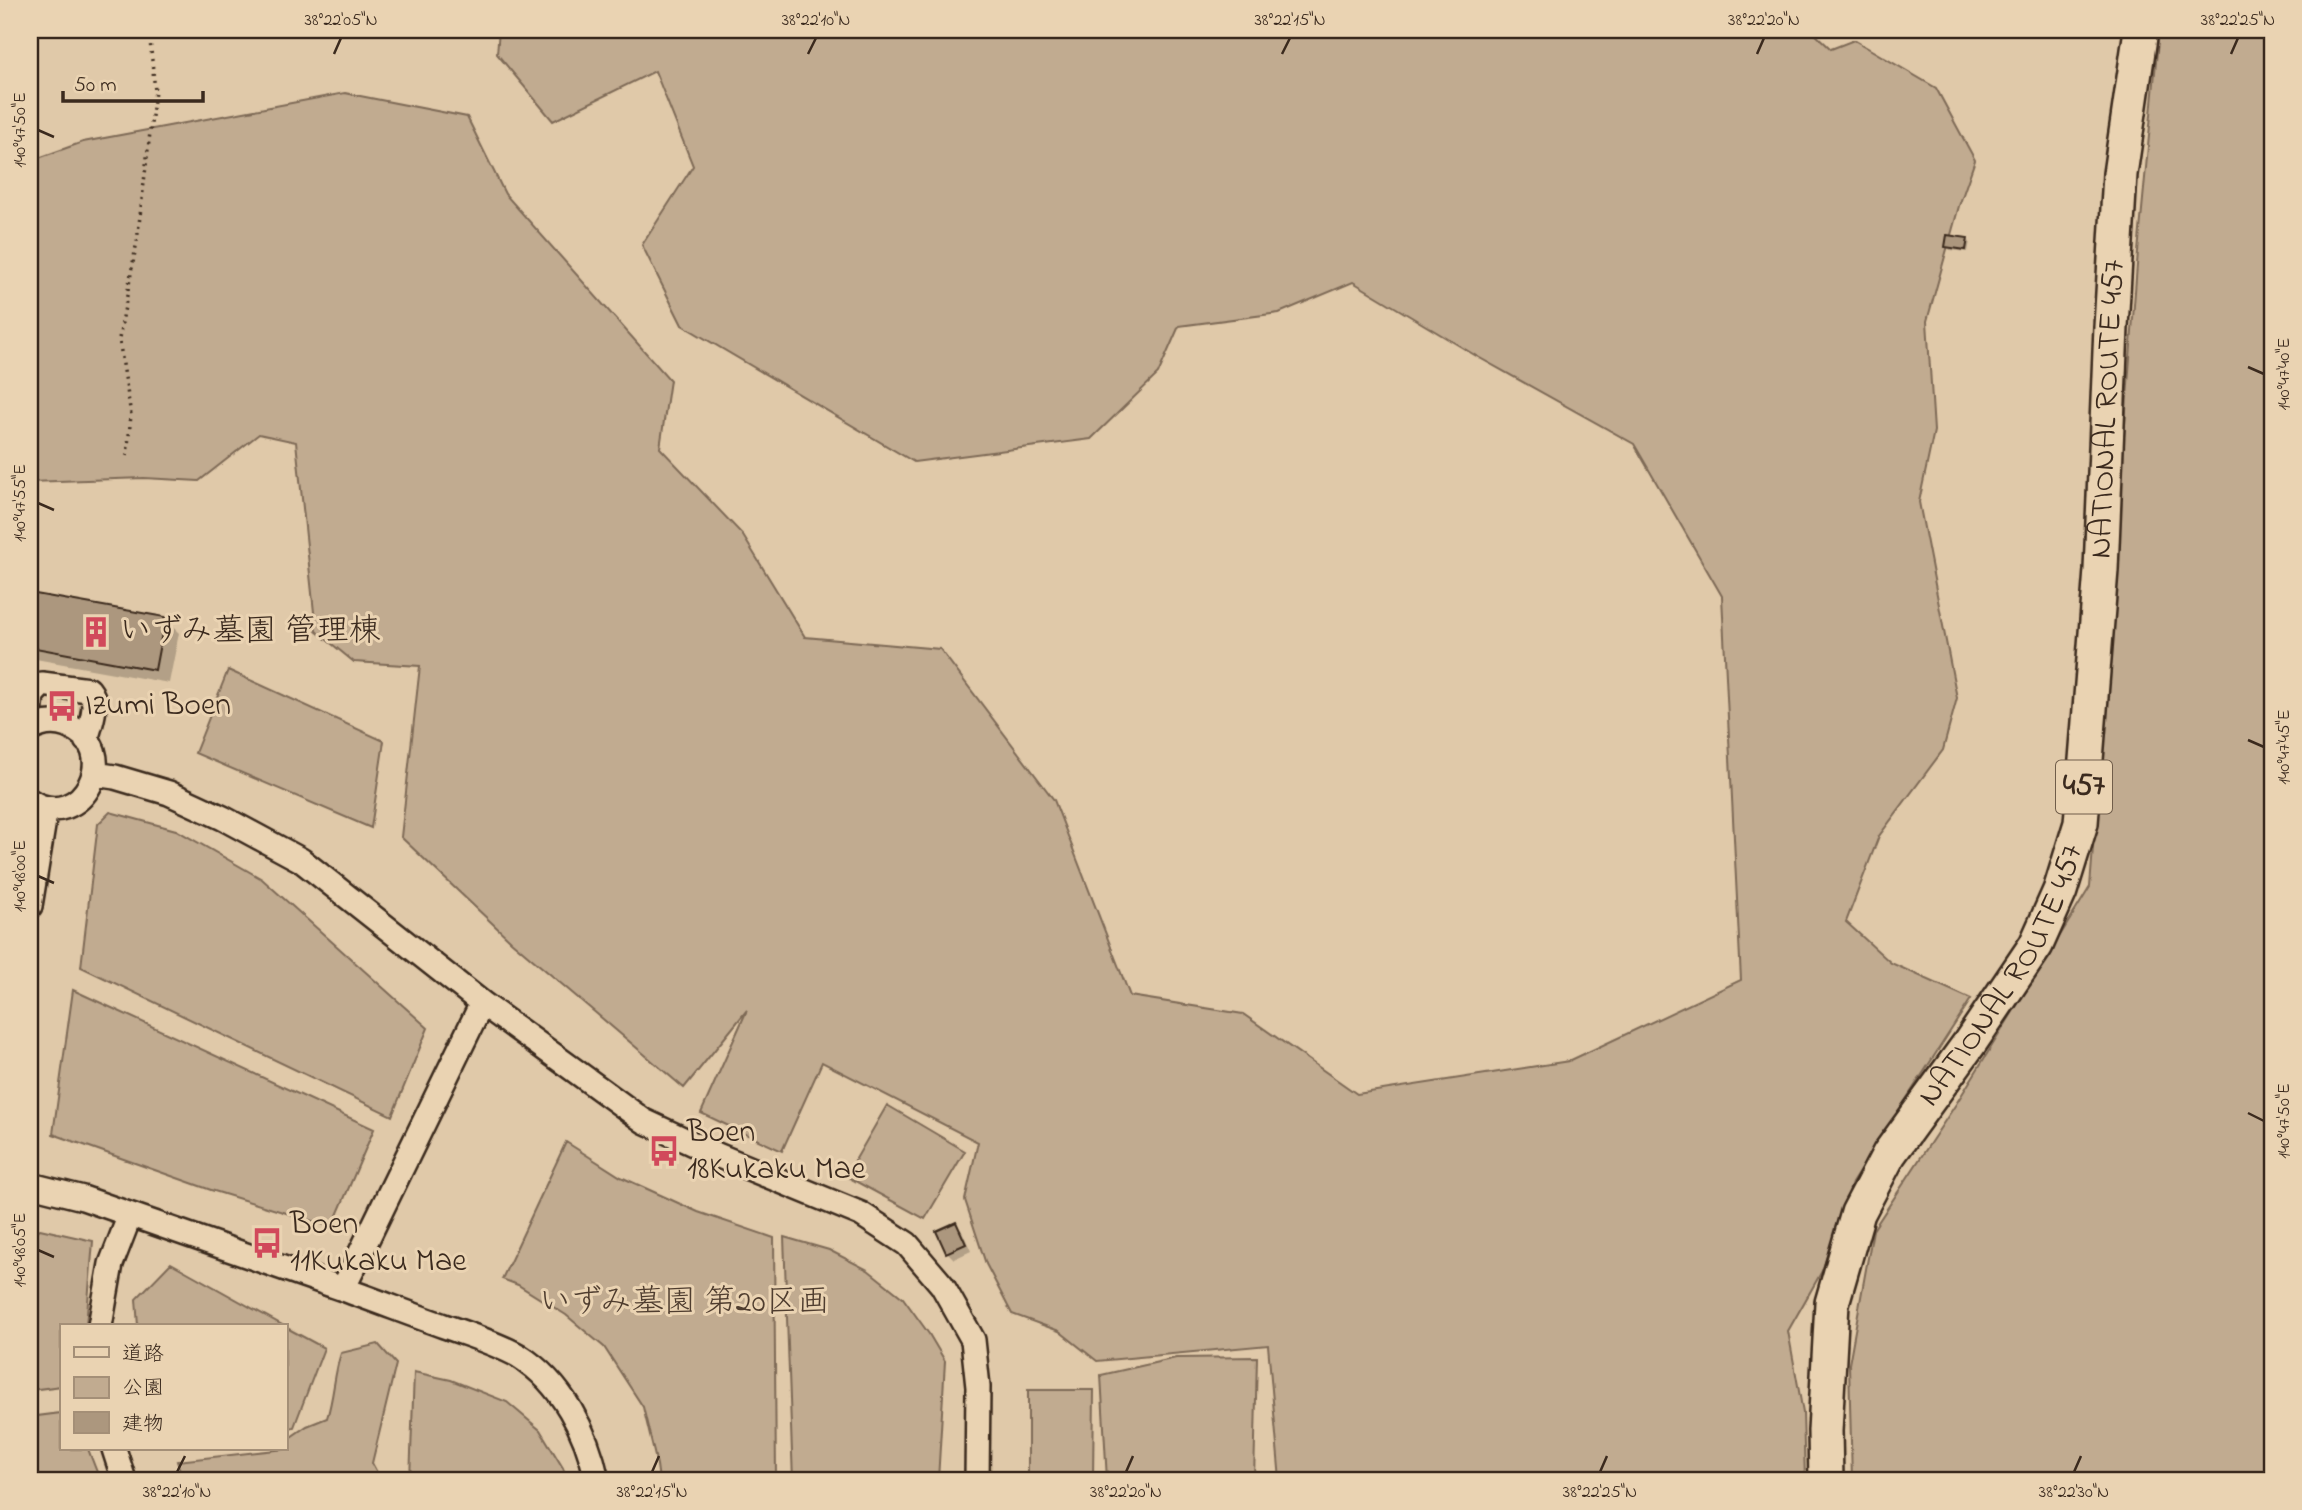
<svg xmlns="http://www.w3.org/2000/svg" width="2302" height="1510" font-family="'Indie Flower','Klee One',sans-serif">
  <rect width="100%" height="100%" fill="#e0c9a9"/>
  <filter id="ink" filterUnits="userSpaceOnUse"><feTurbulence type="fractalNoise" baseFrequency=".0143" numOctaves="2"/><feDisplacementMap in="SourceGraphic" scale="14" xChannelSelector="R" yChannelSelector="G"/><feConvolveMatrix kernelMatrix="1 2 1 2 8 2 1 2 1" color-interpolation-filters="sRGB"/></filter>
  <g filter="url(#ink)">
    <path fill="#c1ab90" stroke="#7e6a57" stroke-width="2" d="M499,30H1811L1831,49L1854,40L1936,88L1975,160L1959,206L1927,321L1934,431L1919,502L1957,698L1943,750L1879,836L1846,922L1891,963L1971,999L1852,1183L1822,1271L1788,1331L1803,1413L1805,1480H1280L1268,1345L1097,1361L1059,1331L1012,1314L986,1264L965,1200L978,1142L822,1062L782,1151L701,1113L747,1010L684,1088L511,941L401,837L420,666L354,662L316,631L296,442L259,434L199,481L144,478L30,482V161L83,142L345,93L467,117L505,194L670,380L660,448L742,534L805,637L940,649L1054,800L1130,996L1243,1014L1357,1094L1569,1061L1741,980L1722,596L1634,444L1478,357L1353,282L1279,313L1179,326L1158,374L1091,439L914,462L682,325L642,245L693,166L655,71L553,121L497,54Z
      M2159,30H2272V1480H1852L1849,1364L1873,1230L1956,1104L2090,887L2138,252Z
      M228,670L384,741L371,828L195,753Z
      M110,812L176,830L262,879L428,1028L392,1116L81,967L98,824Z
      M73,990L374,1129L332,1227L211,1190L53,1134Z
      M887,1105L965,1151L925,1219L846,1176Z
      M566,1142L621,1177L698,1212L774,1238L776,1480H659L657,1465L643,1407L604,1347L566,1315L518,1285L502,1279Z
      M40,1229L93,1241L86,1326H61V1386L30,1390V1236Z
      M784,1237L829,1250L868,1270L903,1298L929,1334L945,1361L938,1480H793Z
      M171,1263L284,1326H138L136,1299Z
      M285,1327L324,1348L294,1427L285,1429Z
      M378,1344L396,1364L372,1463L381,1480H183L177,1461L285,1449V1441L307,1426L327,1418C334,1396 334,1374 341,1353Z
      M1257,1357L1254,1480H1107L1101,1375L1176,1358Z
      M414,1372L451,1380L507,1402L540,1430L563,1468L567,1480H410Z
      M1028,1390H1094L1093,1479L1028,1478Z
      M61,1413V1449H88L100,1480H30V1417Z"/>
    <path fill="#0003" d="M1967,239L1970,242L1968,252L1950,250L1947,247Z
      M30,595L164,619L179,633L169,683L30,658Z
      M955,1224L962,1231L971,1251L954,1259L947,1252Z"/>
    <path fill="#ac977e" stroke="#3b2a1e" stroke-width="2" d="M1947,235L1968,238L1966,250L1945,247Z
      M30,593L165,617L155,670L30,647Z
      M956,1222L966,1244L946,1253L936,1231Z"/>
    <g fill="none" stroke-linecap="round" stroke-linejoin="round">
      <defs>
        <path id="minor" d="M30,715L32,695L42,684L89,690C100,703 90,725 86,740
          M30,730C41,723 54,721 67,726C126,747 82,835 30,801
          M30,906L46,808
          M482,1003L644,1121L717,1155L861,1214L907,1244L942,1285L973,1340L978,1387L977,1480
          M30,1186L39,1187L83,1198L343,1289L482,1003L301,860L223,818L169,793L115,777L94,774
          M343,1289C377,1301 410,1314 444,1326C469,1335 496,1343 519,1356C562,1383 587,1432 597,1480
          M100,1326L111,1264L130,1215
          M114,1449L124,1480"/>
        <g id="highway">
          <path id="s1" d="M1826,1480L1825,1431L1832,1303L1858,1213L1889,1154L1969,1044L2036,945L2060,891L2081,823L2101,570L2111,327L2120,174L2141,30"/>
        </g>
      </defs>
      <use href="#minor" stroke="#3b2a1e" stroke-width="28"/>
      <use href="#highway" stroke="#3b2a1e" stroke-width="38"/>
      <path stroke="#3b2a1e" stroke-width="3.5" stroke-dasharray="2 5" stroke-linecap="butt" d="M127,456L131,415L119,339L137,241L155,91L149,30"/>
      <use href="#minor" stroke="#ead3b2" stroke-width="23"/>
      <use href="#highway" stroke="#ead3b2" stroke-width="33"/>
    </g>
  </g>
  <path fill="none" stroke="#3b2a1e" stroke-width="2.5" d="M334,54L341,38M808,54L816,38M1282,54L1290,38M1757,54L1764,38M2231,54L2238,38M38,130L54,137M2248,367L2264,374M38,503L54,510M2248,740L2264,747M38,876L54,883M2248,1113L2264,1121M38,1250L54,1257M177,1472L185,1456M652,1472L659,1456M1126,1472L1133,1456M1600,1472L1607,1456M2074,1472L2081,1456"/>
  <defs>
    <symbol id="building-bare" viewBox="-9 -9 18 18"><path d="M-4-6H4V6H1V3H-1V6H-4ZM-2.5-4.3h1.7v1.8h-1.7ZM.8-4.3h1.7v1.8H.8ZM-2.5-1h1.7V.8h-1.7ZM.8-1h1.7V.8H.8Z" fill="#d1495b" stroke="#ead3b2" stroke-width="2.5" paint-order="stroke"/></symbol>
    <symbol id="bus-bare" viewBox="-9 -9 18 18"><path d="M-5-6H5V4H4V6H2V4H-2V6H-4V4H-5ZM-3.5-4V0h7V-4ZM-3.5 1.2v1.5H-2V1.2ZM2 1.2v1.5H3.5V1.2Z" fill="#d1495b" stroke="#ead3b2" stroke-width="2.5" paint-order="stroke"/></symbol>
  </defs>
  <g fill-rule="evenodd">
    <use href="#building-bare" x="74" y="610" width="44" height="44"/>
    <use href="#bus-bare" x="40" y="684" width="44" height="44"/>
    <use href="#bus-bare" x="642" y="1129" width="44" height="44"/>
    <use href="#bus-bare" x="245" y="1221" width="44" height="44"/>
  </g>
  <g text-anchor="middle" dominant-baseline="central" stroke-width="6" stroke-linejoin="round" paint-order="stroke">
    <rect fill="#ead3b2" stroke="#705d4a" stroke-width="2" x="2056" y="760.5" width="56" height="53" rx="5"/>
    <g font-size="30" font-weight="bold" fill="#3b2a1e">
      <text x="2084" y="787">457</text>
    </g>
    <g font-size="32" fill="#3b2a1e" stroke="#ead3b2">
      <text stroke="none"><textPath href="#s1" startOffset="1138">NATIONAL ROUTE 457</textPath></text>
      <text stroke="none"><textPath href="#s1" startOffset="550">NATIONAL ROUTE 457</textPath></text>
    </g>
    <g font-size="32" fill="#3b2a1e" stroke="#ead3b2" text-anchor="start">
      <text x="119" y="632">いずみ墓園 管理棟</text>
      <text x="85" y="706">Izumi Boen</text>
      <text x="687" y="1133">Boen<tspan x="687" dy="37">18Kukaku Mae</tspan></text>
      <text x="290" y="1225">Boen<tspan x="290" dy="37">11Kukaku Mae</tspan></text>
    </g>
    <g font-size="32" fill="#4f3d2f" stroke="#ead3b2">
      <text x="684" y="1303">いずみ墓園 第20区画</text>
    </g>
  </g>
  <rect width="2302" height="1510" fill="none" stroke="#ead3b2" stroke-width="77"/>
  <rect x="60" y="1324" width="228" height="126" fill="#ead3b2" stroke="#a48f77" stroke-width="2"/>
  <rect x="74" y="1347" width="35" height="10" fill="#ead3b2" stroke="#a48f77" stroke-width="2"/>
  <text x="122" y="1360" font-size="21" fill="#3b2a1e">道路</text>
  <rect x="74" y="1377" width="35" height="21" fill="#c1ab90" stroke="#a48f77" stroke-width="2"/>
  <text x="122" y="1394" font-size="21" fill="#3b2a1e">公園</text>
  <rect x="74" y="1412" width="35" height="21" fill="#ac977e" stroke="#a48f77" stroke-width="2"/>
  <text x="122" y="1430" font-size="21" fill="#3b2a1e">建物</text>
  <path d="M63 91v10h140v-10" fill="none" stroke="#3b2a1e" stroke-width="3.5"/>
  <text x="74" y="91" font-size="21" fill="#3b2a1e" stroke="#ead3b2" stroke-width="5" paint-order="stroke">50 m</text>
  <rect x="38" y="38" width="2226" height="1434" fill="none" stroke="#3b2a1e" stroke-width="2.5"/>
  <g font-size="18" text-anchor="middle" fill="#3b2a1e">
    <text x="341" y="25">38°22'05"N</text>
    <text x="816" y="25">38°22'10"N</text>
    <text x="1290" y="25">38°22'15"N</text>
    <text x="1764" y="25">38°22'20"N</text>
    <text x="2238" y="25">38°22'25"N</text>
    <text transform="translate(19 130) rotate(-90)" y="6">140°47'50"E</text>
    <text transform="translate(2283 374) rotate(-90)" y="6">140°47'40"E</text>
    <text transform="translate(19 503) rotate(-90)" y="6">140°47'55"E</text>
    <text transform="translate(2283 747) rotate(-90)" y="6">140°47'45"E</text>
    <text transform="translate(19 876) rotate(-90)" y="6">140°48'00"E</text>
    <text transform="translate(2283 1121) rotate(-90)" y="6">140°47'50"E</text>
    <text transform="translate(19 1250) rotate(-90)" y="6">140°48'05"E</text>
    <text x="177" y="1497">38°22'10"N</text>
    <text x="652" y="1497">38°22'15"N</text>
    <text x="1126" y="1497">38°22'20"N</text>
    <text x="1600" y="1497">38°22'25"N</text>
    <text x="2074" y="1497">38°22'30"N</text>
  </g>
</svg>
